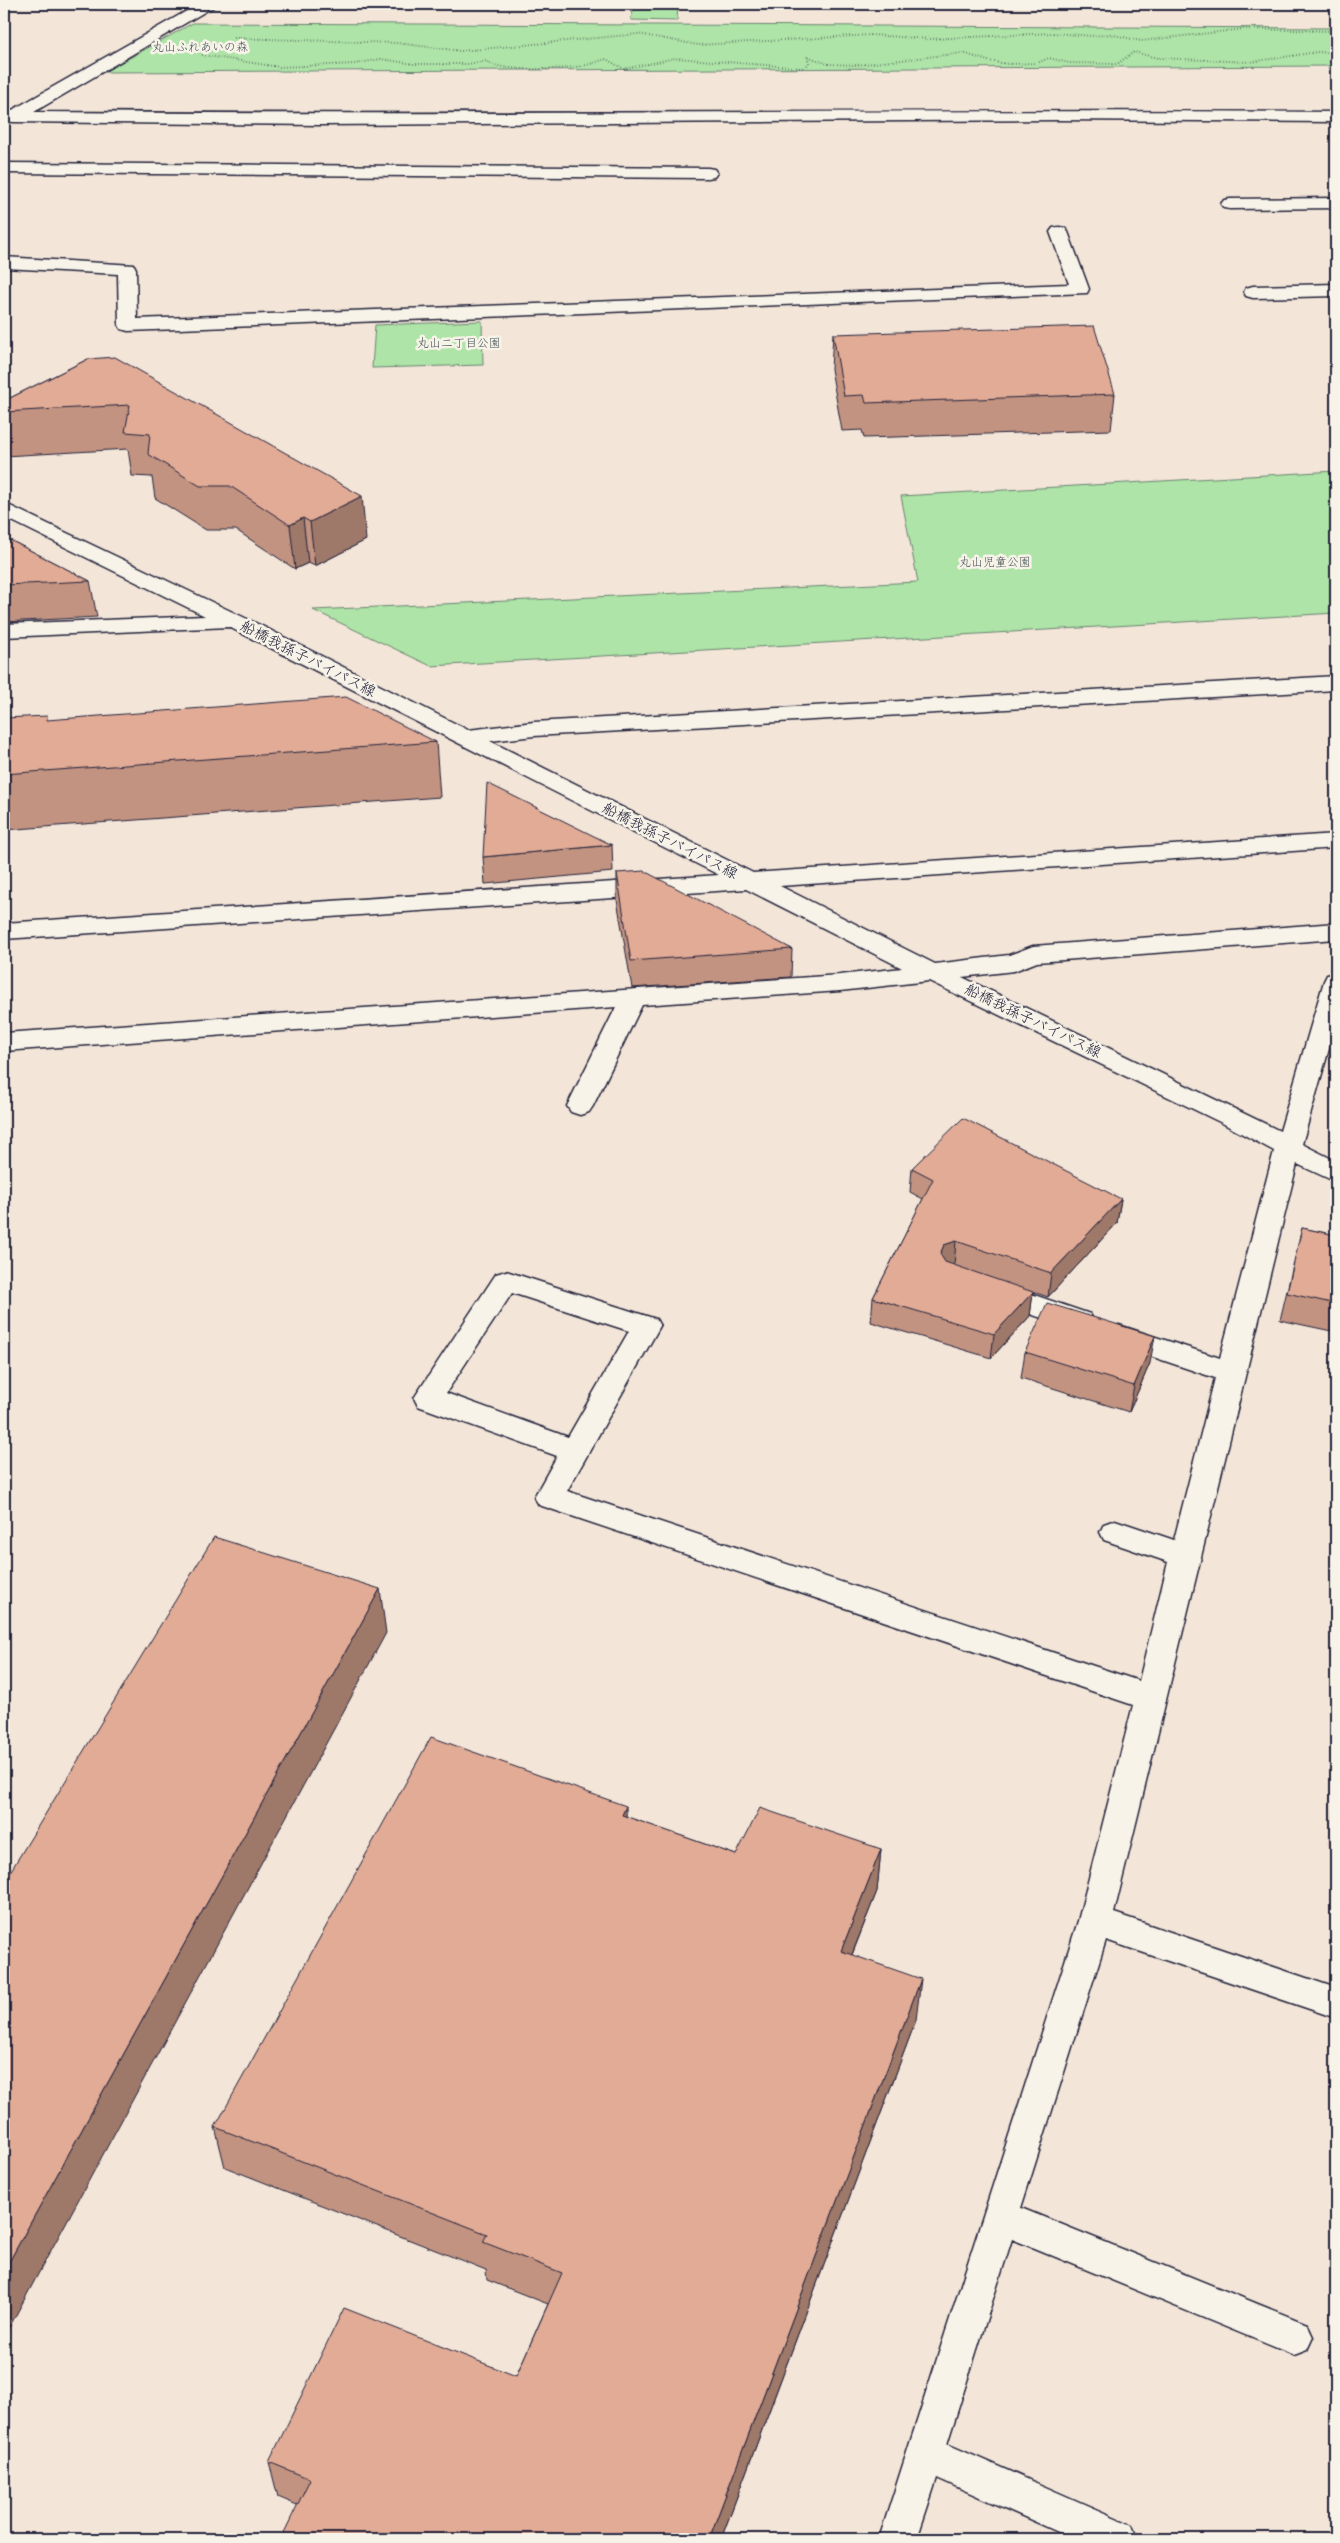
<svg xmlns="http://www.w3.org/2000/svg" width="1340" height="2543" font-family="'Balsamiq Sans','Klee One',sans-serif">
  <rect width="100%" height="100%" fill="#f3e5d8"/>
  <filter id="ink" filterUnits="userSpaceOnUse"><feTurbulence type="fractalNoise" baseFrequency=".02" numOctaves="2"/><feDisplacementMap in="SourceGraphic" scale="10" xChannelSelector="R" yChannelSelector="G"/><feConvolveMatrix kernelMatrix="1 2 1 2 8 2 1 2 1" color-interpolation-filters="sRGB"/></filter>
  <g filter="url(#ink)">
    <path fill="#eed4c4" d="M1336,1796V1848L1327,1845Z"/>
    <path fill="#aee4a7" stroke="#688371" d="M634,4H678L677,21L631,20Z
      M193,23L1336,28V66L104,72Z
      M482,321L483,365L372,368L375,325Z
      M1336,471V613L431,666L313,610L918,582L901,496Z"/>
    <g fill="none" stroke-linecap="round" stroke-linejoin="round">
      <defs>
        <path id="minor" d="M199,4H218L34,112C468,116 902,109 1336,112V122L1057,120L321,125L13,122L7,121L4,117L7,113Z
          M4,163L708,168L714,169L717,173L714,177L708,178L4,173Z
          M1336,198V208L1230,209L1224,208L1221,204L1224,200L1230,199Z
          M1059,227L1065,228L1068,232L1089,289L1087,293L128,331L121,329L119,325L118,274L4,268V257L134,265L136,269L137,319L1069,284L1050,232L1053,228Z
          M1336,284V296L1253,298L1246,296L1244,292L1246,288L1253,286Z
          M4,503L264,627L468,730L534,722L1336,676V690L534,736L490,741L753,873L1336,834V848L780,886L935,964L1009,955L1033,946L1336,923V939L1037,962L1014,971L962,977L1280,1131L1324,981L1327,975L1336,973V1024L1302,1144L1336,1161V1182L1297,1164L1114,1913L1336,1988V2018L1106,1940L1021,2208L1307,2324L1313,2337L1307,2350L1294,2355L1012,2239L947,2444L1132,2525L1137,2539H1074L937,2478L917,2539H879L1078,1921L1133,1705L539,1505L534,1497L557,1456L418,1406L414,1398L496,1274L506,1271L656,1319L660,1326L567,1491L1139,1681L1168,1562L1104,1540L1100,1532L1104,1524L1115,1520L1174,1540L1215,1378L1109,1342L1105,1335L1109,1328L1119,1325L1220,1358L1274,1151L1224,1124L929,981L840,991L642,1005L593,1106L589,1112L580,1115L571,1112L567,1106L616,1007L4,1051V1033L840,975L902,968L746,889L4,939V923L719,875L229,627L4,637V624L205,616L4,517ZM512,1293L629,1331L568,1437L446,1393Z
          M996,1282L1090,1314L1094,1321L1090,1328L1080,1331L986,1299L982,1292L986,1285Z"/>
      </defs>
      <use href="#minor" stroke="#22223b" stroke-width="3"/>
      <path stroke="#22223b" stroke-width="2" stroke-dasharray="0.5 2.5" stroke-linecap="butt" d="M234,38L397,43L461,51L638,34L698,45L871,35L930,39L1052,33L1094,36L1110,34L1141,41L1244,29L1336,31
        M202,55L279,67L355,64L381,59L414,64H467L487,61C499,73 566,69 583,66C591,64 599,61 606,59L624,69L675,58L804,68L809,63L807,56L828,64L856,65L963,53L988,61L1008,64L1037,63L1049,58L1069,63L1117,64L1134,52L1157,58L1251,62L1317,52L1336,53"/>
      <use href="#minor" fill="#f7f3e8" fill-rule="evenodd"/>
    </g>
    <path fill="#c29381" stroke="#22223b" d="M833,334L1115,394L1111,430L864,438L862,430L842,431L831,369Z
      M88,359L366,540L315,566L308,563L295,569L236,530H206L155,498L152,477L132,476L128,449L4,456V401Z
      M4,537L90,581L97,617L4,622Z
      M4,718L436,742L440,797L4,830Z
      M612,845L613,872L485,884L483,857Z
      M617,873L792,949L791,977L632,988L617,900Z
      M912,1168L1121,1199L1117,1223L1048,1297L1033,1292L1030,1316L991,1358L871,1322L873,1298L923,1199L910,1192Z
      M1302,1228L1336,1235V1332L1280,1320Z
      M1025,1352L1150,1363L1129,1412L1021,1378Z
      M627,1817L736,1855L881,1849L877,1891L852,1955L916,2020L721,2539L297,2505L278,2497L269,2462L516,2376L548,2304L487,2280L486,2270L225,2167L215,2127Z"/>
    <path fill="#9e7869" stroke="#22223b" d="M4,264L8,289L4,299Z
      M362,496L366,540L315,566L310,522Z
      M303,518L308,563L295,569L290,525Z
      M1121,1199L1117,1223L1048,1297L1051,1273Z
      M956,1241L954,1265L941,1269L940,1254L944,1245Z
      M1033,1292L1030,1316L991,1358L994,1334Z
      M1155,1336L1150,1363L1129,1412L1134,1386Z
      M380,1589L386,1633L4,2337V2271Z
      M626,1806L627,1848L622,1815Z
      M881,1849L877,1891L837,1992L841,1951Z
      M921,1979L916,2020L721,2539H709Z"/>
    <path fill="#e1ab96" stroke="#22223b" d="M1094,326L1115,394L866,403L864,395L844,396L833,334Z
      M115,357L362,496L310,522L303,518L290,525L230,486H200L148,454L150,434L125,432L130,405L4,412V401L88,359Z
      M4,537L90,581L4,585Z
      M346,697L436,742L4,774V718L47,716V720Z
      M487,783L612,845L483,857Z
      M644,871L792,949L631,961L617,873Z
      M963,1118L1121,1199L1051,1273L956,1241L944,1245L940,1254L945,1262L1033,1292L994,1334L873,1298L933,1179L912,1168Z
      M1302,1228L1336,1235V1304L1287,1293Z
      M1047,1303L1155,1336L1134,1386L1025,1352Z
      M214,1537L380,1589L4,2271V1882Z
      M431,1737L626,1806L622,1815L736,1855L760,1808L881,1849L841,1951L921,1979L709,2539H281L310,2479L269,2462L344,2308L516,2376L562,2273L483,2242L487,2234L215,2127Z"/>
  </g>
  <g text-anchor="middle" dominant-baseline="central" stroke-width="5" stroke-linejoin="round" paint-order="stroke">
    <g font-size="12" fill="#455256" stroke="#f7f3e8">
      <text x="200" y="47">丸山ふれあいの森</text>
      <text x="459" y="343">丸山二丁目公園</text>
      <text x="995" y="562">丸山児童公園</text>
    </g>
    <g font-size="15" fill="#22223b" stroke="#f7f3e8">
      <text transform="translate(308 659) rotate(27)">船橋我孫子バイパス線</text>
      <text transform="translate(670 841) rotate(27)">船橋我孫子バイパス線</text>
      <text transform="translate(1033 1021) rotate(26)">船橋我孫子バイパス線</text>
    </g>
  </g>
  <rect width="1340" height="2543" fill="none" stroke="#f7f3e8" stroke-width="20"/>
  <rect x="10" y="10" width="1320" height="2523" fill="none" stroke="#22223b" stroke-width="2" filter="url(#ink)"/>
</svg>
